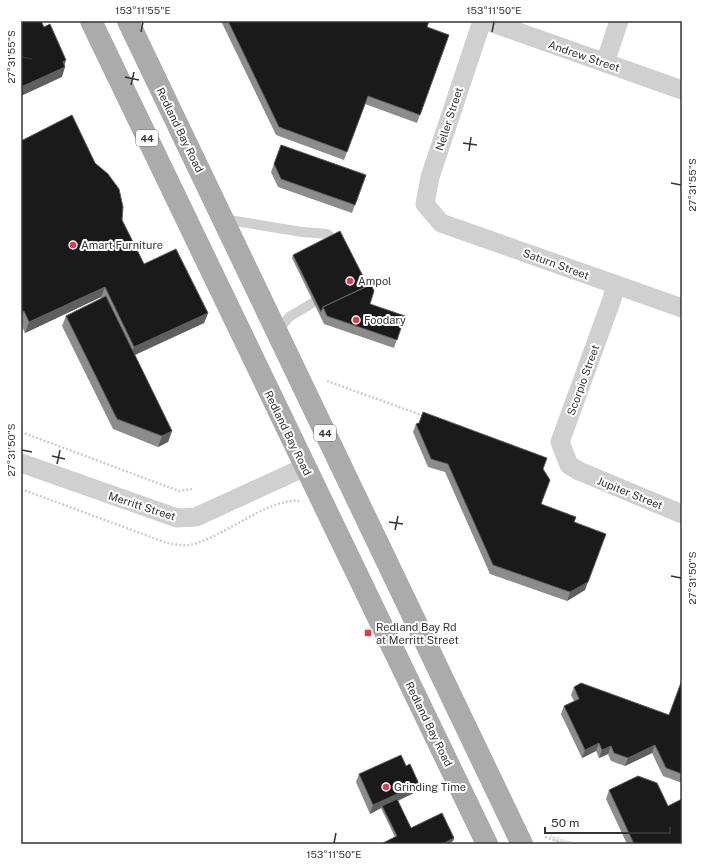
<svg xmlns="http://www.w3.org/2000/svg" width="703" height="865" font-family="'Public Sans',sans-serif">
  <rect width="100%" height="100%" fill="#fff"/>
  <path fill="#e6ecdf" d="M549,834L578,844H555Z"/>
  <g fill="none" stroke-linecap="round" stroke-linejoin="round">
    <path stroke="#cdcdcd" stroke-width="2.5" stroke-dasharray="2 2" stroke-linecap="butt" d="M327,381L424,416
      M21,432L179,491L192,489
      M21,489L167,543C174,544 182,546 189,545C224,538 267,498 299,501
      M545,837L565,844"/>
    <path stroke="#d0d0d0" stroke-width="10" d="M223,219L302,232L327,234L341,245
      M277,332L289,317L326,295"/>
    <path stroke="#d0d0d0" stroke-width="19" d="M482,21L430,177L425,204L441,223L682,308
      M487,21L682,90
      M605,63L619,21
      M615,284L612,299L560,442L569,465L579,471L682,514
      M21,463L177,518L196,517L305,467"/>
    <path stroke="#ababab" stroke-width="22" d="M91,21L487,844
      M128,21L522,844"/>
  </g>
  <path fill="#8c8c8c" d="M221,21H429L427,27L449,35L417,123L365,104L344,160L276,135Z
    M21,141L122,220L144,264L208,313L204,323L135,355L172,431L168,442L158,447L113,429L62,326L66,316L101,299V297L25,333L21,324Z
    M281,145L366,175L352,213L278,187L271,172Z
    M293,255L370,304L405,316L394,348L324,324L292,258Z
    M416,424L543,469L541,504L574,522L585,590L567,601L490,574L445,472L428,467L413,432Z
    M682,679V783L663,776L652,753L625,766L611,761L608,754L599,758L596,751L582,758L561,714L564,706L574,701L571,695L574,687L669,715Z
    M359,774L416,792L398,801L411,828L454,838L453,841L447,844H381L395,837L381,808L370,814L356,782Z
    M609,790L668,806L682,844H627L606,799Z"/>
  <path fill="#5f5f5f" d="M66,60L64,67H65L62,77L21,96V87Z
    M105,287L101,297L25,333L29,322Z
    M24,311L21,319V312Z
    M208,313L204,323L130,357L134,347Z
    M172,431L168,442L158,447L162,436Z
    M588,582L585,590L567,601L570,592Z
    M599,743L596,751L582,758L585,750Z
    M655,745L652,753L625,766L628,758Z
    M611,746L608,754L599,758L602,750Z
    M419,784L416,792L383,807L382,806L381,808L370,814L373,805Z
    M454,838L453,841L447,844H442Z"/>
  <path fill="#1a1a1a" stroke="#5f5f5f" d="M21,21H41L44,27L50,24L66,60L63,62L65,67L21,87Z
    M228,21H429L427,27L449,35L420,115L368,96L347,152L279,127Z
    M72,115L95,163L108,174L119,189L123,207L122,220L144,264L176,249L208,313L134,347L105,287L29,322L24,311L21,312V141Z
    M281,145L366,175L355,205L281,179L274,164Z
    M340,231L368,286L323,307L321,312L293,255Z
    M371,284L374,291L370,304L405,316L397,340L327,316L323,307Z
    M106,296L172,431L162,436L117,419L66,316Z
    M423,412L547,458L543,469L550,480L541,504L576,517L574,522L606,534L588,582L570,592L493,565L448,464L431,459L416,424L419,423Z
    M682,680V774L666,768L655,745L628,758L614,753L611,746L602,750L599,743L585,750L564,706L579,699L574,687L581,683L669,715Z
    M401,755L406,766L410,764L419,784L373,805L359,774Z
    M638,776L657,783L668,806L682,799V844H634L609,790Z
    M397,799L411,828L442,813L454,838L442,844H381L397,836L382,806Z"/>
  <path fill="none" stroke="#333" stroke-width="1.5" d="M141,32L143,22M492,32L494,22M22,57L32,59M125,77L139,80M131,85L134,72M463,143L477,145M469,151L471,137M671,183L681,185M22,450L32,452M52,456L65,459M57,464L60,450M389,522L403,524M395,530L398,516M671,576L681,578M334,843L336,833"/>
  <g fill="#e63946" stroke="#fff" stroke-width="1.5">
    <circle cx="73" cy="245" r="4"/>
    <circle cx="350" cy="281" r="4"/>
    <circle cx="356" cy="320" r="4"/>
    <rect x="364" y="629" width="8" height="8" rx="2"/>
    <circle cx="386" cy="787" r="4"/>
  </g>
  <g text-anchor="middle" dominant-baseline="central" stroke-width="4" stroke-linejoin="round" paint-order="stroke">
    <g fill="#fff" stroke="#707070" stroke-width="1">
      <rect x="136" y="130" width="22" height="16" rx="3"/>
      <rect x="314" y="425" width="22" height="16" rx="3"/>
    </g>
    <g font-size="10" font-weight="bold" fill="#333">
      <text x="147" y="138">44</text>
      <text x="325" y="433">44</text>
    </g>
    <g font-size="11" fill="#333" stroke="#fff">
      <text transform="translate(584 56) rotate(19)">Andrew Street</text>
      <text transform="translate(449 119) rotate(-72)">Neller Street</text>
      <text transform="translate(180 130) rotate(64)">Redland Bay Road</text>
      <text transform="translate(556 264) rotate(20)">Saturn Street</text>
      <text transform="translate(583 380) rotate(-70)">Scorpio Street</text>
      <text transform="translate(288 433) rotate(64)">Redland Bay Road</text>
      <text transform="translate(630 493) rotate(22)">Jupiter Street</text>
      <text transform="translate(142 506) rotate(18)">Merritt Street</text>
      <text transform="translate(429 724) rotate(64)">Redland Bay Road</text>
    </g>
    <g font-size="11" fill="#333" stroke="#fff" text-anchor="start">
      <text x="81" y="245">Amart Furniture</text>
      <text x="358" y="281">Ampol</text>
      <text x="364" y="320">Foodary</text>
      <text x="376" y="627">Redland Bay Rd<tspan x="376" dy="13">at Merritt Street</tspan></text>
      <text x="394" y="787">Grinding Time</text>
    </g>
  </g>
  <rect width="703" height="865" fill="none" stroke="#ffffff" stroke-width="44"/>
  <path d="M545 827v6h125v-6" fill="none" stroke="#333333" stroke-width="2"/>
  <text x="551" y="827" font-size="12" fill="#333333" stroke="#ffffff" stroke-width="3" paint-order="stroke">50 m</text>
  <rect x="22" y="22" width="659" height="821" fill="none" stroke="#333" stroke-width="1.5"/>
  <g font-size="10" text-anchor="middle" fill="#333">
    <text x="143" y="14">153°11'55"E</text>
    <text x="494" y="14">153°11'50"E</text>
    <text transform="translate(11 57) rotate(-90)" y="4">27°31'55"S</text>
    <text transform="translate(692 185) rotate(-90)" y="4">27°31'55"S</text>
    <text transform="translate(11 450) rotate(-90)" y="4">27°31'50"S</text>
    <text transform="translate(692 578) rotate(-90)" y="4">27°31'50"S</text>
    <text x="334" y="858">153°11'50"E</text>
  </g>
</svg>
